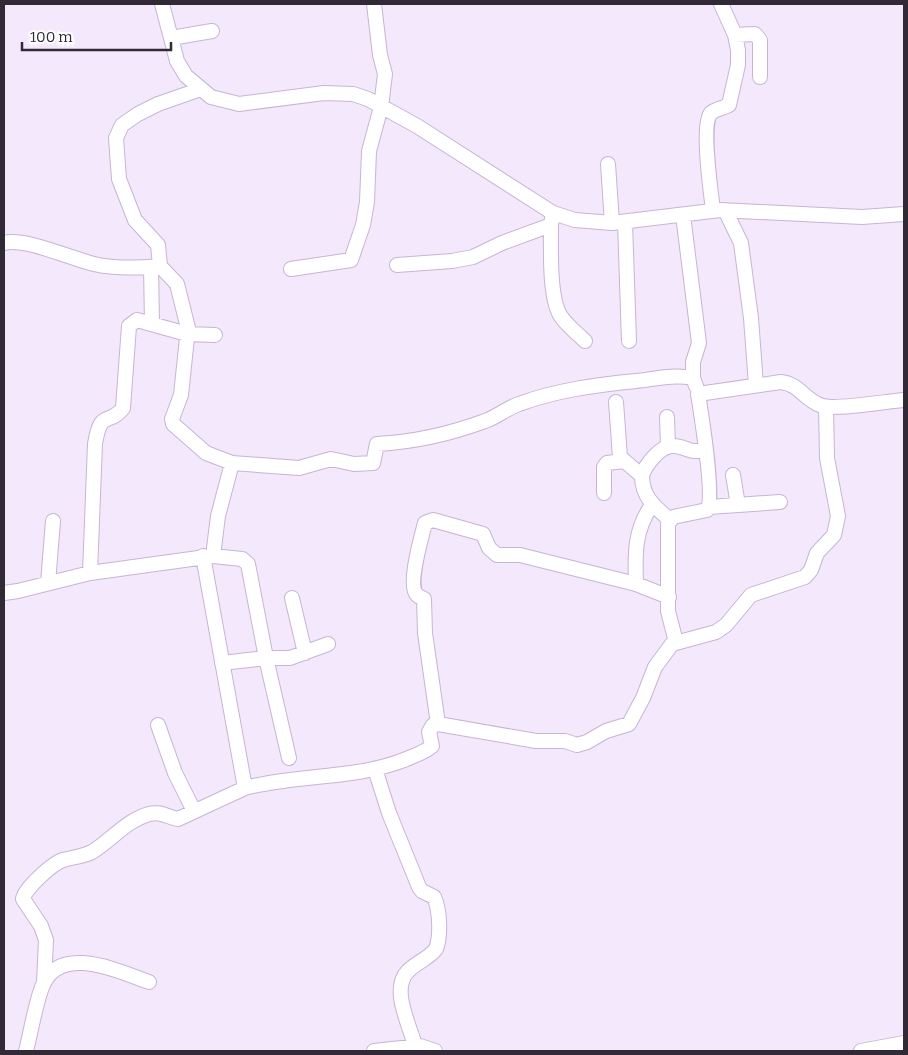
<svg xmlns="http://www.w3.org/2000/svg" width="908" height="1055" font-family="Bitter,serif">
  <rect width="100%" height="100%" fill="#f3e8fc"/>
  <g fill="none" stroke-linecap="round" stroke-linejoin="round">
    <defs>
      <path id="minor" d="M162,4L177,61L186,76L211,97L239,104L324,93L353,94L368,99L417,126L553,213L575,220L612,223L720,210L862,217L904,214
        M735,35L755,34L760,40V77
        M171,38L212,31
        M201,89L158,104L138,114L122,125L116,138L119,179L135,220L158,245L160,266L177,284L188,328L181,395L172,419L173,424L206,453L232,463
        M608,164L612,223
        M713,210C711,194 701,123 711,113C715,109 724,108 729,105L738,65V50L735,35L721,4
        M725,210L741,243L751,318L756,385
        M683,215L699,343L693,362V378L696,386
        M625,222L629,341
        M551,225C551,248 549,296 560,315C566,325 577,333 585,341
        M4,243C24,237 72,259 94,264C115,269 139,268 160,266
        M397,265L452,261L473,257L502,243L551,225L553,213
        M151,267L152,323
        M291,269L351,260L363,225L367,202L369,151L381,107L385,74L380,55L374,4
        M616,402L620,457L642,476C642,497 655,507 670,520
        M667,417L668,447
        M733,475L738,505
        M642,476C645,465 661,445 673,446C687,446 689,455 705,449
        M604,493V467L607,463L624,461
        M709,507L780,502
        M203,556L245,788C297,774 352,780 404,760C413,756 424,753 432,746L429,732L433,725L438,724L536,741H565L577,745L587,742L606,731L629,724L643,698L655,667L672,644L716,632L726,625L751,595L805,577L811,570L817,553L834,535L838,516L827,458L826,407
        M213,556L242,559L248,564L266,658L289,758
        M90,573L95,444C101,407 109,427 123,408L129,326L137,320L187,334L215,335
        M48,583L53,521
        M636,584C635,555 634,530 652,505
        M4,593L18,591L90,573L213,556L218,516L232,463L299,468L331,459L354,464L373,463L377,444C414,442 450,434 485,421C497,417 507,408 519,404C557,390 596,385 636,381C655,379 673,374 693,378
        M292,598L305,653
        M676,642L668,611V524L673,517L707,510C715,498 701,413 698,394L781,382C799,384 804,399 820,405C832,411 888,401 904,400
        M222,663L266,658H290L328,644
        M438,724L425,633L424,599C422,598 419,597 417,595C407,586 422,535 425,523L433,520L483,534L489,548L497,555H520L636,584L669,597
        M158,725L175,773L194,811
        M375,769L389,813L419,887L422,891L434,897C440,910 441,936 436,949C428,959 417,962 408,971C390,989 410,1025 415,1046
        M44,982L46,940L41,926L23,899C24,889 53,863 63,860C73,857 82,857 92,852C112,840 125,821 149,814C161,811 167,817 178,819L245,788
        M26,1051C31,1031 35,1006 42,987C59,942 120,972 149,982
        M374,1051L420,1046L435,1051
        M861,1051L904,1043"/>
    </defs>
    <use href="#minor" stroke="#c6b5d4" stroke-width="16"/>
    <use href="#minor" stroke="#fff" stroke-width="14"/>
  </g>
  <rect width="908" height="1055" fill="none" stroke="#312a36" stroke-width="10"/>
  <path d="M22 42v8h149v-8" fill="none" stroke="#312a36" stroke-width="2.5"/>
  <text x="30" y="42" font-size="15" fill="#312a36" stroke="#ffffff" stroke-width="4" paint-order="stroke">100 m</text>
</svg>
